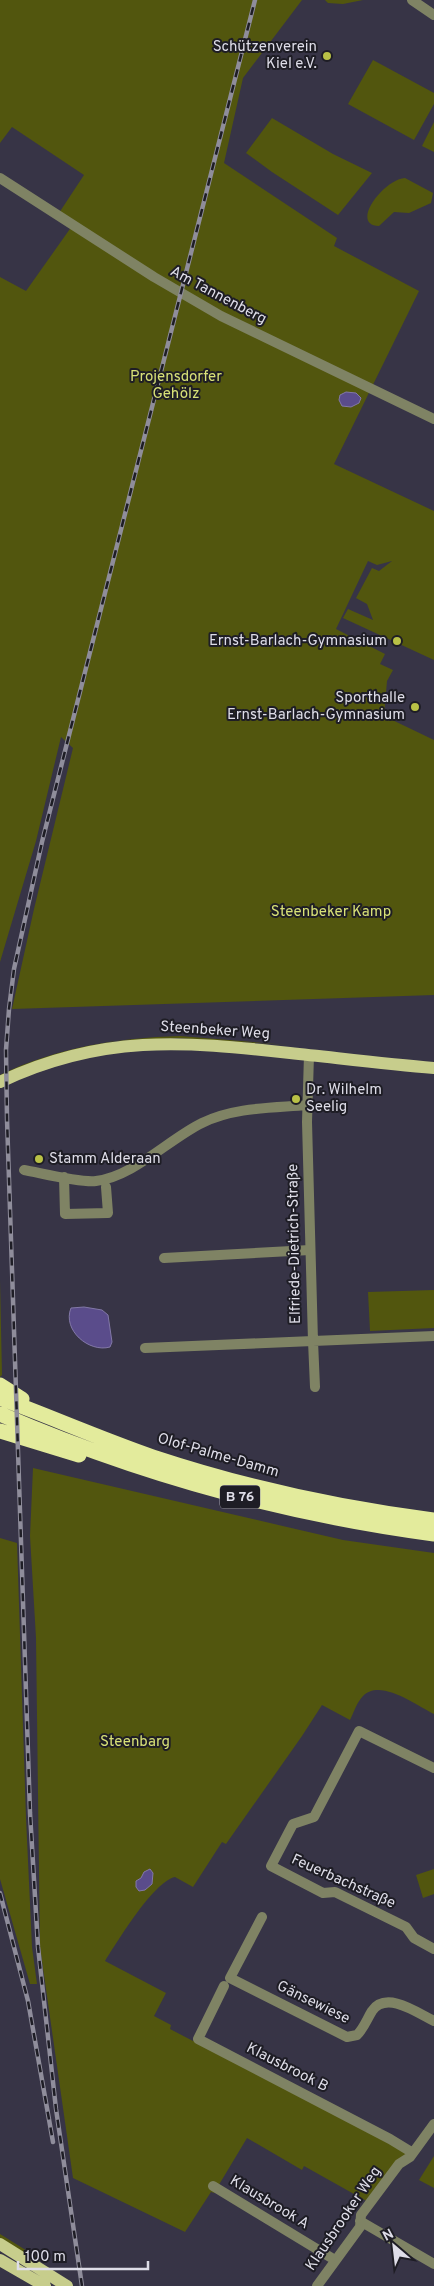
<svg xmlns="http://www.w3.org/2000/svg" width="434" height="2286" font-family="Overpass,sans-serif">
  <rect width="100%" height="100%" fill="#373446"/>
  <path fill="#52560e" d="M0,0H302L243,78L224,163L337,238L334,246L419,291L334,464L434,511V660L343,618L348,609L373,620L367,604L356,598L372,568L379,571L392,561L377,565L368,561L336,629L385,654L380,664L393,670L387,681L384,716L434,740V995L12,1009L34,909L73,748L61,737L36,841L0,962V277L26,291L72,226L57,216L84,175L12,127L0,143Z
    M325,0H363L343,4L328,3Z
    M373,60L434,93V104L414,140L348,104Z
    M272,118L333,154L372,173L338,215L272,172L246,153Z
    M434,122V152L422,146Z
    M405,178L433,193L431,203L409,213L394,212L379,226C349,225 384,179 405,178Z
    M180,1036L288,1045L177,1038L117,1041L96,1045L0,1076V1075C58,1047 117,1038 180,1036Z
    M0,1280L2,1375L0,1377Z
    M434,1290V1328L370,1331L368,1292Z
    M33,1468L343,1540L434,1553V1714C416,1705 380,1678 363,1696C357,1702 354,1712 350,1720L322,1705L302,1736L226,1844L222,1842L193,1887L175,1877C153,1882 118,1941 105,1961L166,1993L154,2016L171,2025L170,2029L193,2041L195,2039L411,2154L370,2203L304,2166L302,2170L247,2138L214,2193L211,2192L185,2232L73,2178L40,1947L36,1638L30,1536Z
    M0,1538L17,1543L26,1818L32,1947L37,1984H30L0,1879Z
    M434,1869V1894L423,1898L416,1875Z
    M434,2156V2188L419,2180Z
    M0,2234L40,2259L39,2262L0,2238Z"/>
  <path fill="#5a4c8b" stroke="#8278a7" d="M346,392L356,393L361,398L359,403L351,407L342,406L339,400L340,395Z
    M84,1307L102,1310L108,1315L112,1342L110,1347C89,1353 62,1330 71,1308Z
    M150,1869L153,1873L152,1884L145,1890L139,1891L136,1887V1881L141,1878L144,1872Z"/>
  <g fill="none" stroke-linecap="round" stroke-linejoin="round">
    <path stroke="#7f8364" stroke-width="10" d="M412,0L434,15
      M0,178L154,277L221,316L434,419
      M309,1055L307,1122L313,1341L434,1336
      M24,1170C41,1173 80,1183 96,1181C133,1177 169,1139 202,1123C234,1107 273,1108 307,1105
      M64,1177L65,1214L108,1213L106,1187
      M164,1258L310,1250
      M145,1348L313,1341L315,1387
      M434,1768L359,1731L314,1817L293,1824L271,1866L323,1893L335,1892L406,1927L414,1938L434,1949
      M262,1917L230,1978L347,2037L357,2035C364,2028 367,2019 372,2011C386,1990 418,2013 434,2021
      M224,1986L198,2039L390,2139L413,2153
      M213,2186L335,2260
      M360,2221L434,2264
      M317,2286L360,2227L361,2215L399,2164L410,2157L434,2124"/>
    <path stroke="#c7cd8c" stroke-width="12" d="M0,1082C101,1034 183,1041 290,1053C338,1058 386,1064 434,1068
      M0,2244L67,2286
      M0,2260L45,2286"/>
    <path stroke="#e3eb9c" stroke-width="15" d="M0,1385L22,1399
      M0,1398C51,1417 101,1439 153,1457C244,1487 339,1508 434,1520
      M0,1414C139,1474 284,1514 434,1534
      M0,1431L79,1455"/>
    <defs>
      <path id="rail" d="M0,1893L28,2001L53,2142
        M82,2286L56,2109L38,1947L30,1813L7,1119L6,1050L9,1009L14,969L42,842L255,0"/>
    </defs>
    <use href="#rail" stroke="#8f8d9b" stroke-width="4.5"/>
    <use href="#rail" stroke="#1e1d25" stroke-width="2.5" stroke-dasharray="8" stroke-linecap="butt"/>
  </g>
  <g fill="#b9c146" stroke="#1e1d25" stroke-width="2">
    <circle cx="327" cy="56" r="5"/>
    <circle cx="397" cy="641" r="5"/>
    <circle cx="415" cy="707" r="5"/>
    <circle cx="296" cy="1099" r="5"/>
    <circle cx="39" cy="1159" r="5"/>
  </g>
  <g text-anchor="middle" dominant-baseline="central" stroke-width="4" stroke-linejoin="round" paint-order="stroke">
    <rect fill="#1e1d25" stroke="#a4a3ae" stroke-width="1" x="220" y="1485.5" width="40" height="23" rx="4"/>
    <g font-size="14" font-weight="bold" fill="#dedde8">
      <text x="240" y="1497">B 76</text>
    </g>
    <g font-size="15" fill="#dedde8" stroke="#1e1d25" text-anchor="end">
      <text x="317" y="47">Schützenverein<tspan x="317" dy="17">Kiel e.V.</tspan></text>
      <text x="387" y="641">Ernst-Barlach-Gymnasium</text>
      <text x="405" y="698">Sporthalle<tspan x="405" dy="17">Ernst-Barlach-Gymnasium</tspan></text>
      <text x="306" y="1090" text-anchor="start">Dr. Wilhelm<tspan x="306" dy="17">Seelig</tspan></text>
      <text x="49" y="1159" text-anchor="start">Stamm Alderaan</text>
    </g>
    <g font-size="15" fill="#dedde8" stroke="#1e1d25">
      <text transform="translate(218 296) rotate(28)">Am Tannenberg</text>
      <text transform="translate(215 1031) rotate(4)">Steenbeker Weg</text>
      <text transform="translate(295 1244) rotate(-91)">Elfriede-Dietrich-Straße</text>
      <text transform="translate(218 1456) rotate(16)">Olof-Palme-Damm</text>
      <text transform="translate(343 1882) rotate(24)">Feuerbachstraße</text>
      <text transform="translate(313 2003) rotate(26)">Gänsewiese</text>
      <text transform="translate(287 2068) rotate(27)">Klausbrook B</text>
      <text transform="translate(269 2203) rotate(31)">Klausbrook A</text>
      <text transform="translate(344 2219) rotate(-56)">Klausbrooker Weg</text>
    </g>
    <g font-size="15" fill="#d8e177" stroke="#1e1d25">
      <text x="176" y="377">Projensdorfer<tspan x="176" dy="17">Gehölz</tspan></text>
      <text x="331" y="912">Steenbeker Kamp</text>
      <text x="135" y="1742">Steenbarg</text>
    </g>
  </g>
  <g transform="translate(394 2246) rotate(332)" stroke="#1e1d25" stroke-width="4" paint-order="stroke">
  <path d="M0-4L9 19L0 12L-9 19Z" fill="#dedde8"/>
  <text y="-8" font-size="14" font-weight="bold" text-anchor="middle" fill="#dedde8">N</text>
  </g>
  <path d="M18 2261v8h130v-8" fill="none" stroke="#dedde8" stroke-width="2.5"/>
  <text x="25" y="2261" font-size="15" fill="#dedde8" stroke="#1e1d25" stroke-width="4" paint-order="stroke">100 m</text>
</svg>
